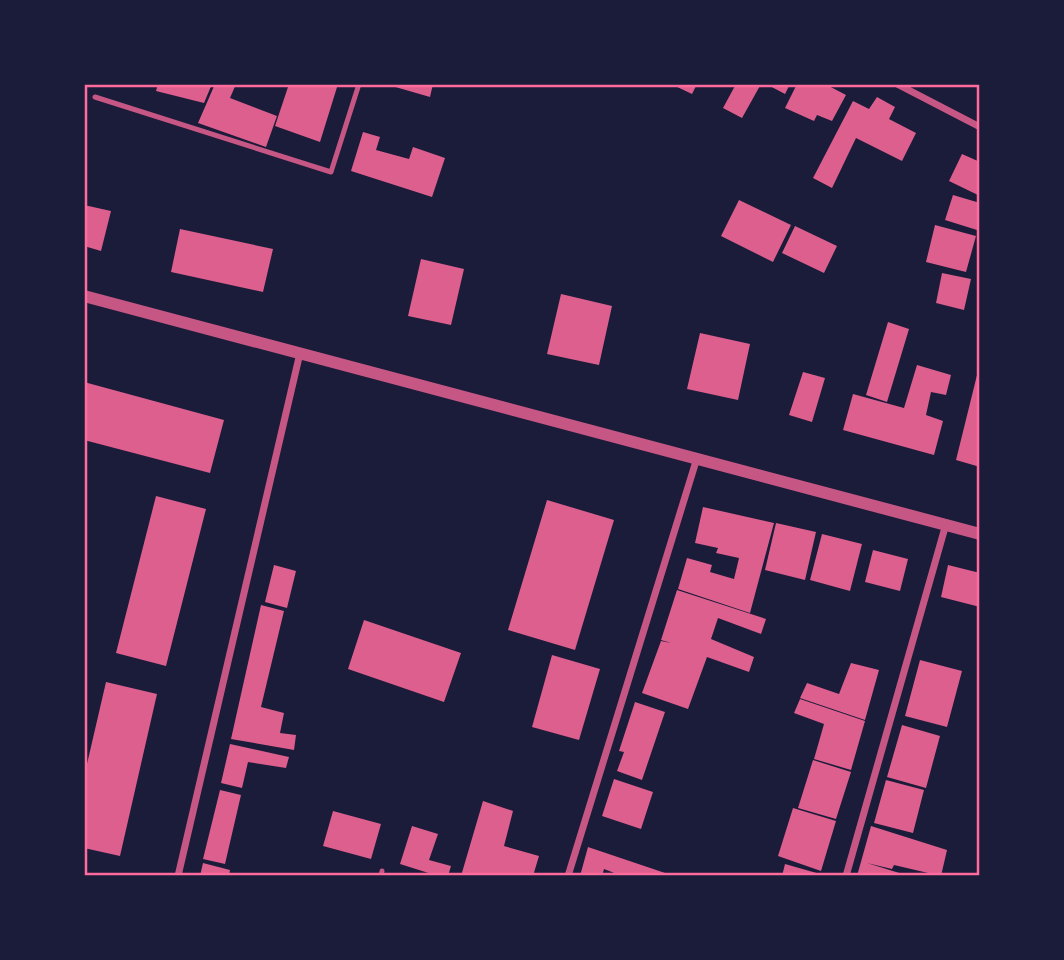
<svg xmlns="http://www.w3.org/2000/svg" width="1064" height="960" font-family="Barlow,sans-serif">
  <rect width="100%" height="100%" fill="#1b1b3a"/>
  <path fill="#dd5f8e" d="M158,84H212L204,103L156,91Z
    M215,84H236L230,98L277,116L266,147L198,123Z
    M289,84H338L320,142L275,126Z
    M385,84H433L430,97Z
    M671,84H697L692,94Z
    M736,84H761L742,118L723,108Z
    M766,84H790L785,94Z
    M797,84H825L846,95L832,121L817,115L814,121L785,108Z
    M877,97L895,107L889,119L916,133L902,161L856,138L832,188L813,178L853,101L869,109Z
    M363,132L380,137L376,150L409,159L413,147L445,158L432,197L351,171Z
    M962,154L980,162V196L949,181Z
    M953,195L980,203V222L977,230L945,220Z
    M739,200L791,225L773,262L721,236Z
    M84,205L111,211L101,251L84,246Z
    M935,225L976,236L966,272L926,262Z
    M795,226L837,246L824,273L782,253Z
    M180,229L273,249L263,292L171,272Z
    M421,259L464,269L451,325L408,316Z
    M942,273L971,279L964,310L936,303Z
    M561,294L612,306L599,365L547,354Z
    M888,322L909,329L887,402L866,395Z
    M700,333L750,344L738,400L687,389Z
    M917,365L951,375L946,395L931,392L926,415L943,421L934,455L843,430L853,394L904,408Z
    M978,371L980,372V467L956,460Z
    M803,372L825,378L812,422L789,415Z
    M84,382L224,420L210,473L84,440Z
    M156,496L206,509L166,666L116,653Z
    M547,500L614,520L575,650L508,630Z
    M703,507L774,523L750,613L678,589L687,558L712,565L710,572L734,579L739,558L716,553L718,548L695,543Z
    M776,523L816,532L805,580L765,570Z
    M822,534L862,544L850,591L810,580Z
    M873,550L908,559L900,591L865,582Z
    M274,565L296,571L287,608L265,602Z
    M948,565L980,573V607L941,597Z
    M677,590L766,619L761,634L718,618L711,639L754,657L749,672L707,657L688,709L642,693L661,641L671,643L661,640Z
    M261,605L284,611L261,707L284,713L280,733L296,735L294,750L231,739Z
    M364,620L461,653L444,702L348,669Z
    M552,655L600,669L579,740L532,727Z
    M920,660L962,671L947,727L905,716Z
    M851,663L879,670L865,720L800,698L807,683L839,694Z
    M106,682L157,694L120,856L84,848V777Z
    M800,699L865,721L851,770L814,759L824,724L794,713Z
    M635,702L665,712L642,780L617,771L624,752L619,751Z
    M902,725L940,736L926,788L887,777Z
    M230,744L289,757L286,768L248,762L242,788L221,783Z
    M813,760L851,772L836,819L798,808Z
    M614,779L653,792L641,829L602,816Z
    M886,780L924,790L913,833L874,823Z
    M220,790L241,795L225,864L203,859Z
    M483,801L513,811L504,846L539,856L533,876H461Z
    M793,808L836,821L821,871L778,856Z
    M333,811L381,824L371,859L323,846Z
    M412,826L438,834L429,860L451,866L448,876H438L400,864Z
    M871,826L947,850L941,876L894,865L892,869L867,863L909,876H857Z
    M588,847L674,876H622L604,869L602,876H580Z
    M203,863L230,870L229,876H200Z
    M785,864L820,874L819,876H782Z"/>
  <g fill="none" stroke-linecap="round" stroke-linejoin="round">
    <path stroke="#c65784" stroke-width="5" d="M95,97L331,172L359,84
      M381,876L382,871"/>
    <path stroke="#c65784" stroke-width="7" d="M897,84L980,127
      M178,876L300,353
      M568,876L697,458
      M846,876L946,524"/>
    <path stroke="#c65784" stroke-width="12" d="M84,296L980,534"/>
  </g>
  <rect width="1064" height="960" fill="none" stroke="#1b1b3a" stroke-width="172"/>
  <rect x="86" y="86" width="892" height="788" fill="none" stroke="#ff6b9d" stroke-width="2.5"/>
</svg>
